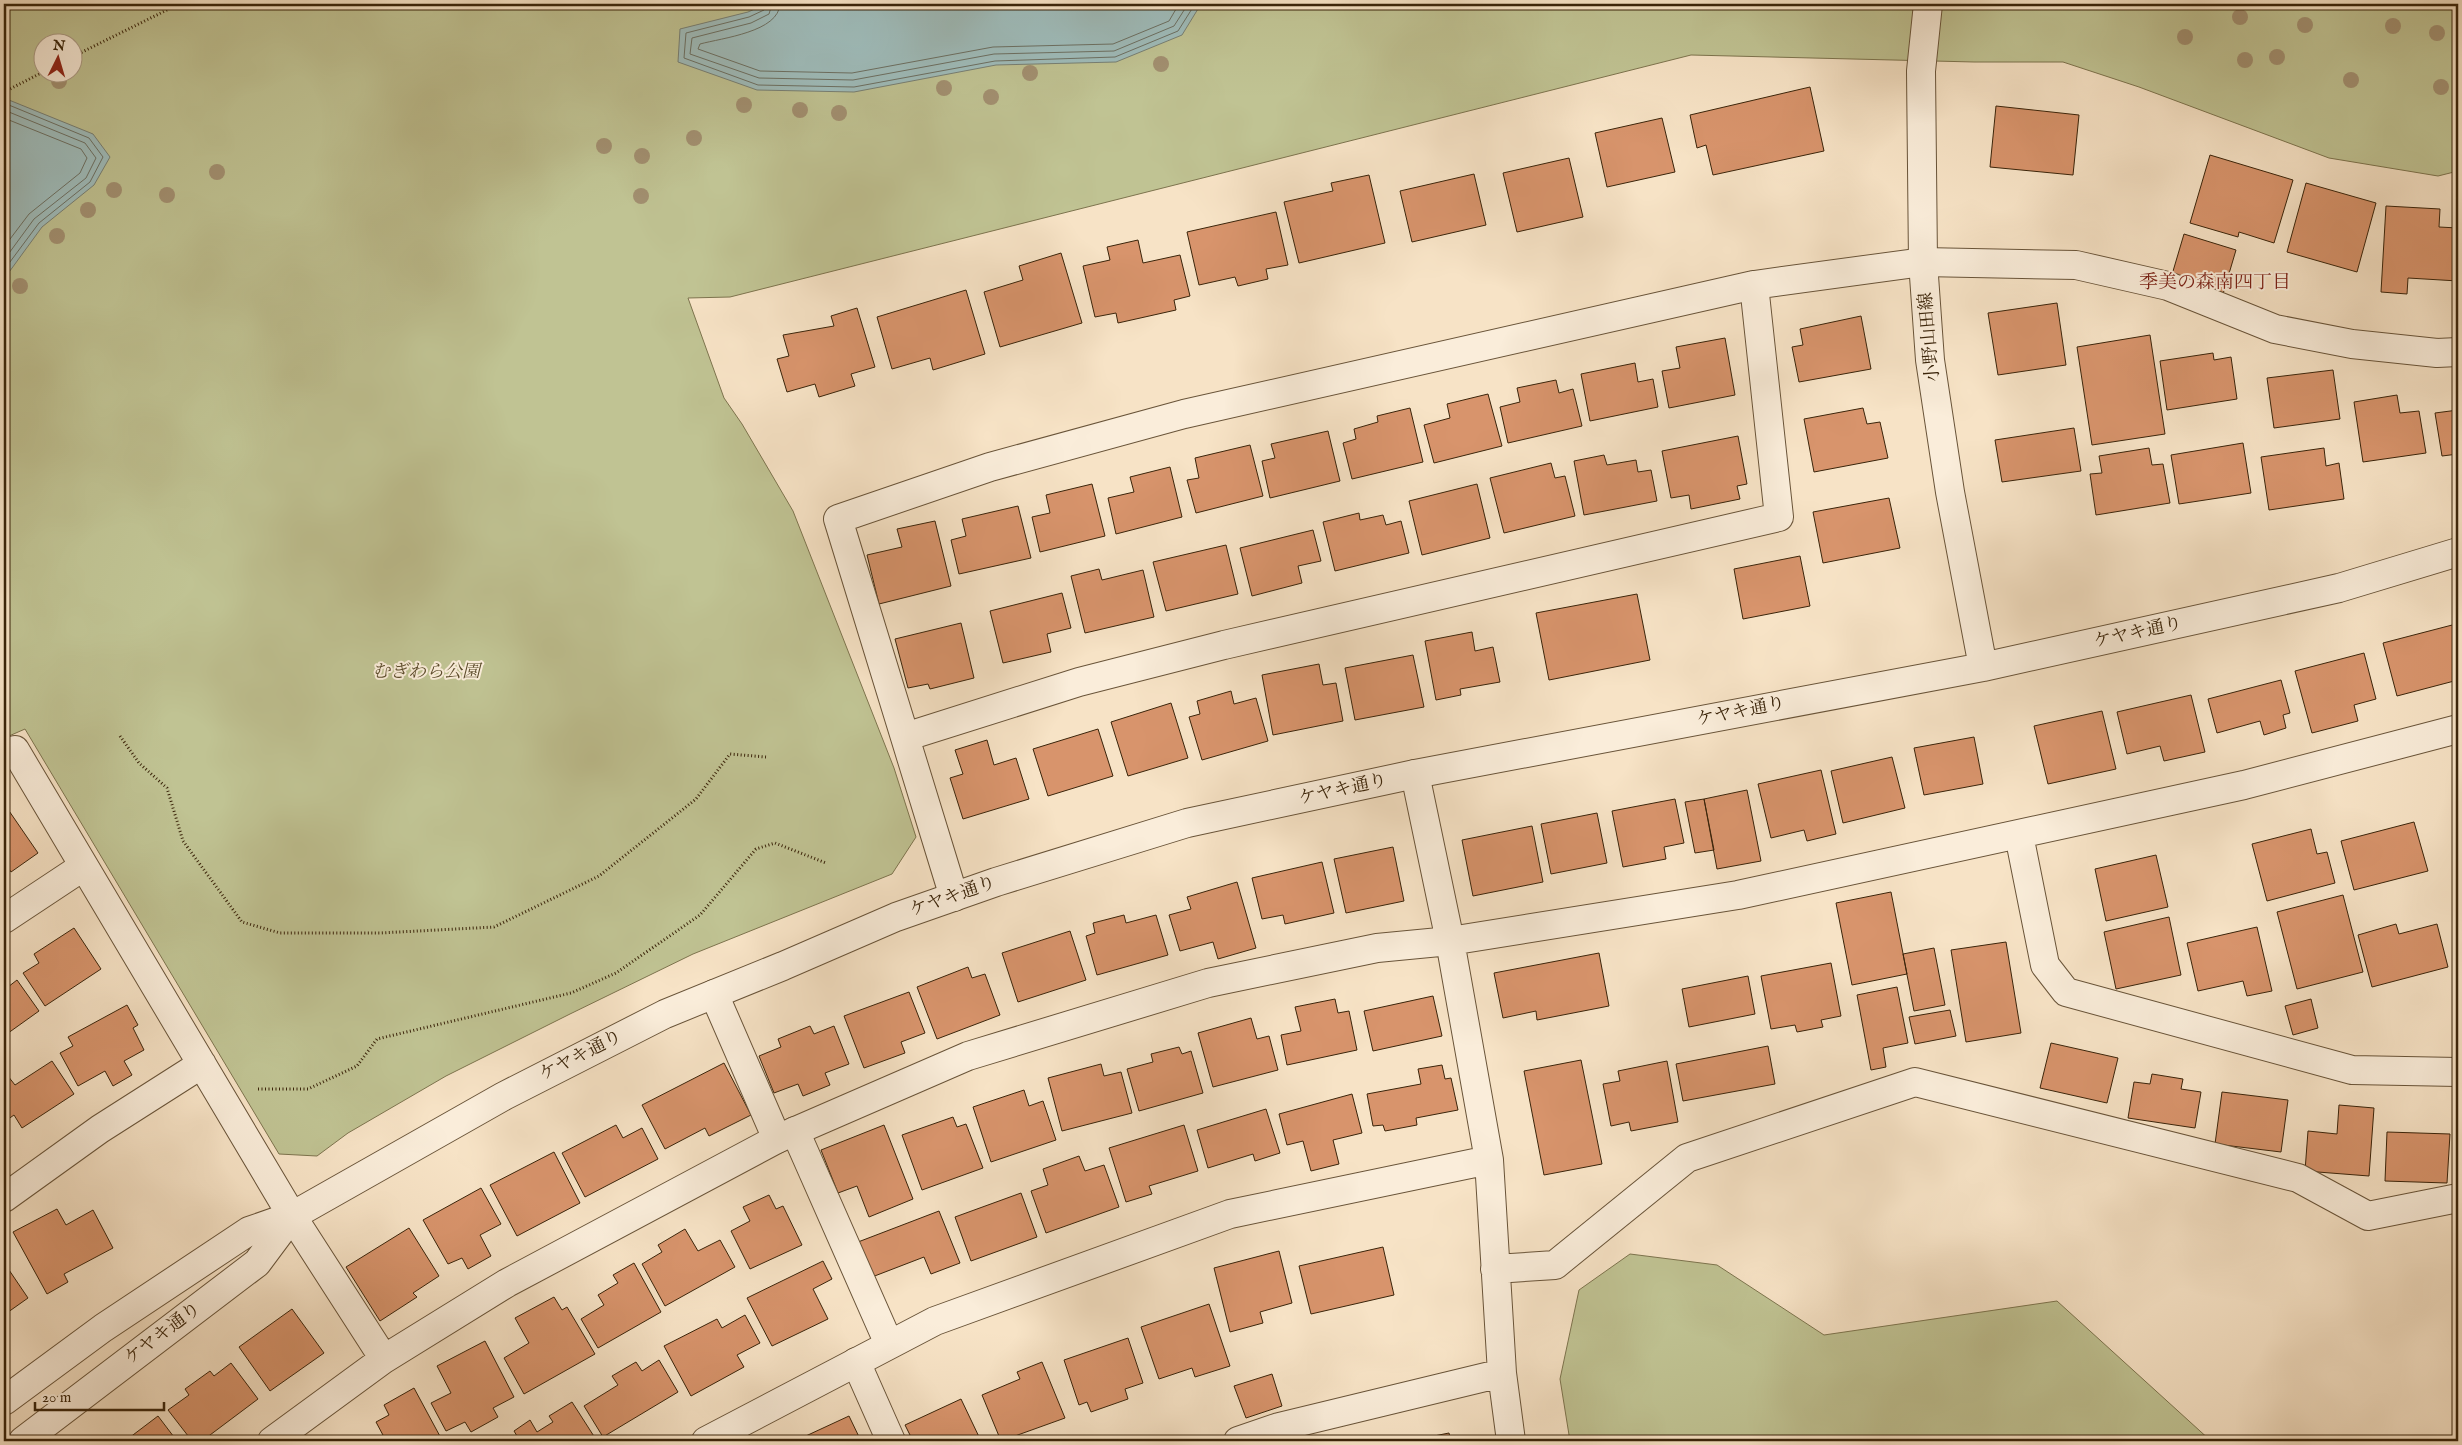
<svg xmlns="http://www.w3.org/2000/svg" width="2462" height="1445" font-family="'IM FELL English','Noto Serif JP',serif">
  <rect width="100%" height="100%" fill="#f7e3c6"/>
  <filter id="stains"><feTurbulence type="fractalNoise" baseFrequency=".004" numOctaves="4"/><feColorMatrix values="0 0 0 0 .2 0 0 0 0 .09 0 0 0 0 .02 0 0 0 .5 -.17"/></filter>
  <radialGradient id="worn" r=".72"><stop offset=".6" stop-color="#630" stop-opacity="0"/><stop offset="1" stop-color="#630" stop-opacity=".3"/></radialGradient>
  <path fill="#c0c393" stroke="#7d744e" fill-rule="evenodd" d="M4,4H2458V171L2438,176L2329,158L2139,87L2063,62H1974L1691,55L730,297L688,298L724,398L742,424L793,511L894,768L916,837L892,874L693,954L570,1014L446,1076L348,1133L317,1156L279,1154L25,729L9,736L4,726ZM42,42H72V72H42Z
    M1630,1254L1717,1265L1824,1335L2057,1301L2211,1441H1570L1560,1379L1579,1290Z"/>
  <path fill="#9fbdbc" stroke="#778075" d="M766,4H1201L1182,35L1116,62L996,65L854,92L757,90L678,62L680,29L748,12Z
    M4,98L93,134L110,157L94,185L42,227L4,279Z"/>
  <g fill="none" stroke-linecap="round" stroke-linejoin="round">
    <path stroke="#6c7063" stroke-width="1" d="M766,4L764,10L749,17L686,33L684,58L758,85L854,87L995,61L1115,57L1178,31L1195,4
      M772,4L769,14L751,23L692,38L690,54L759,78L853,80L994,54L1114,51L1174,26L1188,4
      M780,4C779,32 722,38 700,44L698,49L760,71L852,73L993,47L1113,44L1169,21L1179,4
      M4,103L89,138L103,157L90,182L39,223L4,270
      M4,110L85,143L96,158L86,178L34,219L4,260
      M4,118L81,149L87,158L80,173L29,214L4,247"/>
  </g>
  <path fill="#d8946c" stroke="#3a240a" d="M1810,87L1824,151L1713,175L1706,145L1697,148L1690,115Z
    M1996,106L2079,115L2073,175L1990,167Z
    M1662,118L1675,172L1607,187L1595,133Z
    M2210,155L2293,180L2274,243L2239,232L2238,237L2190,223Z
    M1569,158L1583,217L1517,232L1503,173Z
    M1474,174L1486,225L1412,242L1400,191Z
    M1369,175L1385,243L1299,263L1284,202L1333,191L1331,183Z
    M2306,183L2376,203L2357,272L2287,252Z
    M2386,206L2440,209L2439,227L2458,228V281L2408,278L2407,294L2381,292Z
    M1276,212L1288,265L1266,269L1268,279L1238,286L1235,277L1199,285L1187,232Z
    M2184,234L2236,250L2223,294L2171,278Z
    M1138,240L1143,263L1180,255L1190,296L1174,300L1176,310L1118,323L1116,313L1095,317L1083,266L1110,260L1107,247Z
    M1061,253L1082,323L1000,347L984,292L1023,280L1019,266Z
    M966,290L985,354L933,370L930,358L892,369L877,317Z
    M2057,303L2066,365L1998,375L1988,313Z
    M857,308L875,367L851,374L855,386L819,397L815,384L787,392L777,359L789,356L783,335L834,326L831,316Z
    M1861,316L1871,369L1799,382L1792,347L1803,345L1800,329Z
    M2150,335L2165,434L2092,445L2077,347Z
    M1725,338L1735,395L1669,408L1662,371L1680,368L1676,347Z
    M2213,353L2214,360L2231,357L2237,399L2167,410L2160,361Z
    M1635,363L1638,382L1653,379L1658,407L1590,421L1581,374Z
    M2333,370L2340,419L2274,428L2267,378Z
    M1556,380L1559,393L1573,389L1582,426L1508,443L1500,407L1520,402L1517,388Z
    M1488,394L1502,446L1434,463L1424,425L1450,418L1447,404Z
    M2397,395L2400,413L2419,411L2426,453L2363,462L2354,402Z
    M1410,408L1423,462L1352,479L1343,443L1356,439L1354,429L1378,422L1377,416Z
    M1863,408L1867,424L1880,422L1888,458L1814,472L1804,419Z
    M2458,410V454L2442,456L2435,413Z
    M2074,428L2081,471L2002,482L1995,440Z
    M1328,431L1340,481L1270,498L1262,461L1275,458L1271,444Z
    M1738,436L1747,484L1737,486L1740,499L1691,509L1689,495L1671,498L1662,451Z
    M2243,443L2251,493L2179,504L2171,455Z
    M1250,445L1263,496L1196,513L1187,480L1199,478L1195,458Z
    M2149,448L2152,465L2163,464L2170,503L2096,515L2090,474L2102,473L2099,456Z
    M2324,448L2326,466L2339,463L2344,499L2269,510L2261,457Z
    M1604,455L1607,465L1636,460L1638,472L1651,470L1657,501L1584,515L1574,461Z
    M1551,463L1555,478L1565,476L1575,516L1504,533L1490,478Z
    M1170,467L1182,517L1116,534L1108,498L1134,492L1130,477Z
    M1092,484L1105,536L1040,552L1032,517L1050,513L1046,495Z
    M1477,484L1490,538L1422,555L1409,501Z
    M1889,498L1900,548L1823,563L1813,512Z
    M1018,506L1031,558L959,574L951,540L966,536L962,519Z
    M1359,513L1360,520L1383,515L1386,525L1401,521L1409,553L1335,571L1323,522Z
    M935,521L951,586L879,604L867,555L902,547L897,529Z
    M1313,530L1321,561L1298,566L1302,583L1252,596L1240,548Z
    M1226,545L1238,594L1166,611L1153,562Z
    M1800,556L1810,606L1743,619L1734,569Z
    M1099,569L1102,580L1143,570L1154,617L1085,633L1071,576Z
    M1062,593L1071,628L1047,634L1051,652L1003,663L990,611Z
    M1637,594L1650,660L1549,680L1536,613Z
    M961,623L974,678L930,689L928,684L908,688L895,639Z
    M2456,624L2458,633V680L2397,696L2383,643Z
    M1472,632L1475,651L1493,647L1500,682L1460,689L1461,695L1436,700L1425,641Z
    M2364,653L2376,699L2354,705L2358,721L2312,733L2295,671Z
    M1413,655L1424,707L1355,720L1345,668Z
    M1319,664L1323,685L1336,683L1343,721L1273,735L1262,675Z
    M2281,680L2290,713L2283,715L2286,728L2264,735L2260,721L2217,733L2208,699Z
    M1231,691L1234,704L1256,698L1268,741L1202,760L1189,717L1200,714L1197,701Z
    M2191,695L2205,752L2164,761L2160,746L2127,754L2117,712Z
    M1171,703L1188,758L1128,776L1111,722Z
    M2102,711L2116,769L2048,784L2034,726Z
    M1098,729L1113,776L1048,796L1033,749Z
    M1974,737L1983,784L1924,795L1914,748Z
    M987,740L994,765L1016,758L1029,799L963,819L950,778L963,774L955,750Z
    M1892,757L1905,808L1843,823L1831,771Z
    M1821,770L1836,834L1807,841L1804,830L1771,838L1758,784Z
    M1747,790L1761,861L1717,869L1704,799Z
    M1675,799L1684,843L1664,847L1666,859L1623,867L1612,811Z
    M1704,799L1714,850L1695,853L1685,802Z
    M5,805L38,853L11,872L4,861Z
    M1597,813L1607,863L1551,874L1541,824Z
    M2414,822L2428,871L2354,890L2341,841Z
    M1532,826L1543,882L1473,896L1462,840Z
    M2311,829L2317,854L2327,852L2335,883L2267,901L2252,844Z
    M1393,847L1404,901L1346,913L1334,859Z
    M2156,855L2168,907L2106,921L2095,869Z
    M1322,862L1334,913L1285,924L1283,915L1262,919L1252,878Z
    M1237,882L1256,948L1218,959L1213,942L1180,951L1169,915L1191,909L1187,897Z
    M1891,892L1907,974L1852,985L1836,903Z
    M2343,895L2363,972L2297,989L2277,912Z
    M1124,915L1126,923L1156,915L1168,955L1097,975L1086,936L1095,933L1093,923Z
    M2169,917L2181,975L2116,989L2104,932Z
    M2396,924L2399,934L2437,924L2448,967L2372,987L2358,935Z
    M2257,927L2272,991L2247,996L2243,981L2198,991L2187,943Z
    M74,928L101,969L45,1006L23,973L39,963L34,954Z
    M1070,931L1086,980L1018,1002L1002,953Z
    M2006,942L2021,1033L1966,1042L1951,950Z
    M1934,948L1945,1005L1914,1011L1903,954Z
    M1599,953L1609,1006L1537,1020L1536,1011L1503,1018L1494,973Z
    M1831,963L1841,1016L1821,1020L1823,1027L1797,1032L1795,1025L1771,1029L1761,976Z
    M968,967L972,978L985,974L1000,1015L937,1039L917,987Z
    M1748,976L1755,1014L1689,1027L1682,989Z
    M17,980L39,1011L4,1036V981L8,987Z
    M1897,987L1908,1043L1883,1048L1886,1067L1871,1070L1857,995Z
    M909,992L925,1033L901,1042L905,1053L864,1068L844,1016Z
    M1433,996L1442,1036L1373,1051L1364,1011Z
    M1335,999L1338,1013L1349,1011L1357,1050L1287,1065L1281,1035L1301,1031L1295,1007Z
    M2311,999L2318,1028L2293,1035L2285,1006Z
    M127,1005L138,1025L133,1028L144,1050L124,1061L132,1075L113,1086L105,1071L78,1086L60,1053L73,1046L68,1037Z
    M1950,1010L1956,1036L1915,1044L1909,1017Z
    M1251,1018L1257,1039L1269,1036L1278,1070L1213,1087L1198,1033Z
    M810,1026L814,1034L834,1026L849,1064L825,1073L830,1085L803,1096L798,1084L774,1093L759,1056L781,1047L778,1039Z
    M2051,1043L2118,1058L2107,1103L2040,1088Z
    M1768,1046L1775,1084L1683,1101L1676,1064Z
    M1179,1047L1182,1054L1191,1051L1203,1093L1139,1111L1127,1069L1153,1062L1151,1054Z
    M1581,1060L1602,1164L1544,1175L1524,1071Z
    M52,1061L74,1094L22,1128L14,1115L4,1122V1071L15,1085Z
    M1667,1061L1678,1122L1631,1131L1629,1122L1611,1126L1603,1084L1620,1081L1618,1071Z
    M724,1063L751,1115L709,1136L705,1128L665,1149L642,1105Z
    M1101,1064L1104,1076L1121,1072L1132,1113L1062,1131L1048,1078Z
    M1442,1065L1445,1079L1451,1078L1458,1110L1416,1118L1417,1125L1385,1131L1383,1125L1373,1126L1367,1094L1421,1084L1418,1069Z
    M2152,1074L2183,1079L2181,1089L2201,1092L2195,1128L2128,1118L2134,1082L2150,1084Z
    M1024,1090L1029,1106L1043,1101L1056,1140L991,1162L973,1107Z
    M2222,1092L2288,1100L2281,1152L2215,1144Z
    M1352,1094L1362,1133L1333,1140L1339,1164L1311,1171L1303,1141L1287,1145L1279,1114Z
    M2339,1105L2374,1108L2369,1176L2305,1171L2308,1131L2337,1134Z
    M1266,1109L1280,1153L1255,1161L1253,1154L1208,1168L1197,1130Z
    M953,1117L957,1127L966,1124L983,1168L922,1190L902,1135Z
    M616,1125L623,1138L642,1128L658,1159L585,1197L562,1153Z
    M884,1125L913,1199L869,1217L857,1186L838,1193L821,1150Z
    M1184,1125L1198,1171L1149,1186L1152,1194L1126,1202L1109,1148Z
    M2387,1132L2450,1134L2447,1183L2385,1181Z
    M554,1152L580,1203L517,1236L490,1185Z
    M1079,1156L1085,1171L1104,1165L1119,1207L1046,1233L1031,1191L1048,1185L1043,1169Z
    M481,1188L501,1224L480,1235L491,1256L468,1269L462,1258L448,1264L423,1220Z
    M1021,1193L1037,1237L971,1261L955,1217Z
    M769,1195L776,1209L783,1206L802,1245L750,1269L731,1231L750,1221L743,1207Z
    M57,1209L66,1225L93,1210L113,1248L64,1274L68,1282L47,1294L13,1232Z
    M939,1211L960,1263L931,1274L924,1257L872,1277L858,1242Z
    M409,1228L439,1276L413,1293L417,1297L380,1321L346,1267Z
    M685,1229L698,1251L720,1240L735,1267L665,1306L642,1264L662,1252L658,1245Z
    M1383,1247L1394,1295L1311,1314L1299,1266Z
    M1279,1251L1292,1303L1260,1312L1263,1323L1230,1332L1214,1268Z
    M823,1261L832,1279L813,1289L828,1319L772,1346L747,1298Z
    M634,1263L661,1312L598,1348L581,1319L604,1305L598,1295L618,1283L613,1275Z
    M7,1267L28,1298L4,1315V1269Z
    M554,1297L562,1310L567,1307L595,1354L524,1394L504,1358L529,1343L515,1318Z
    M1209,1304L1230,1366L1195,1377L1192,1368L1159,1379L1141,1327Z
    M292,1309L324,1353L270,1391L239,1347Z
    M745,1315L760,1343L737,1355L744,1367L691,1396L664,1346L717,1319L722,1328Z
    M1128,1338L1143,1383L1125,1389L1128,1399L1091,1412L1087,1402L1079,1405L1064,1360Z
    M485,1341L514,1397L493,1408L498,1417L471,1432L465,1422L446,1431L431,1403L451,1393L437,1366Z
    M659,1360L678,1392L603,1437L584,1406L618,1385L612,1376L636,1362L642,1371Z
    M1042,1362L1065,1418L1001,1441L982,1395L1020,1379L1017,1372Z
    M231,1363L258,1399L202,1441H192L168,1410L189,1395L185,1389L210,1371L214,1376Z
    M1272,1374L1282,1406L1246,1418L1234,1386Z
    M414,1388L442,1440L377,1441L384,1437L376,1422L389,1415L384,1405Z
    M961,1399L981,1441H913L905,1425Z
    M572,1402L597,1441H520L514,1431L530,1420L537,1432L553,1422L549,1416Z
    M158,1416L177,1441H125Z
    M849,1416L861,1441H795Z
    M1449,1433L1451,1441H1409Z"/>
  <g fill="none" stroke-linecap="round" stroke-linejoin="round">
    <defs>
      <path id="pedestrian" d="M714,994L777,1139
        M795,1131L889,1344
        M856,1362L891,1441"/>
      <path id="minor" d="M905,737L1079,682L1224,645L1779,517L1754,285
        M4,754L15,750L292,1216L384,1359
        M1415,774L1450,941L1489,1160L1502,1373L1511,1441
        M2019,835L2045,965L2066,992L2352,1070L2458,1072
        M954,897L838,519L990,467L1184,414L1754,285L1923,262L2076,265L2168,286L2275,329L2352,344L2437,353L2458,352
        M4,919L84,866
        M4,1198L100,1129L202,1064
        M1495,1269L1555,1265L1687,1158L1915,1082L2298,1178L2368,1216L2458,1198
        M272,1441L384,1359L507,1283L777,1139L968,1056L1208,983L1377,948L1450,941L1738,895L2244,785L2458,729
        M706,1441L935,1321L1230,1214L1489,1160
        M1238,1441L1279,1427L1502,1373"/>
      <path id="tertiary" d="M1928,4L1921,71L1923,262L1930,360L1950,492L1983,667
        M4,1401L103,1328L249,1231L292,1216L504,1096L665,1014L783,966L896,917L996,882L1187,823L1415,774L1983,667L2339,588L2458,552
        M23,1441L257,1263L292,1216"/>
    </defs>
    <use href="#pedestrian" stroke="#695439" stroke-width="30"/>
    <use href="#minor" stroke="#695439" stroke-width="30"/>
    <use href="#tertiary" stroke="#695439" stroke-width="30"/>
    <path stroke="#3a240a" stroke-width="3" stroke-dasharray="1 2.5" stroke-linecap="butt" d="M72,57L179,4
      M4,92L43,72
      M120,736L139,763L167,788L183,841L242,922L280,933H380L494,927L599,876L696,799L730,754L766,757
      M258,1089H308L357,1066L377,1039L571,993L616,973L700,915L756,849L775,843L826,863"/>
    <use href="#pedestrian" stroke="#faedda" stroke-width="28"/>
    <use href="#minor" stroke="#faedda" stroke-width="28"/>
    <use href="#tertiary" stroke="#faedda" stroke-width="28"/>
  </g>
  <g fill="#a29071">
    <circle cx="2240" cy="17" r="8"/>
    <circle cx="2305" cy="25" r="8"/>
    <circle cx="2393" cy="26" r="8"/>
    <circle cx="2437" cy="33" r="8"/>
    <circle cx="2185" cy="37" r="8"/>
    <circle cx="2277" cy="57" r="8"/>
    <circle cx="2245" cy="60" r="8"/>
    <circle cx="1161" cy="64" r="8"/>
    <circle cx="1030" cy="73" r="8"/>
    <circle cx="2351" cy="80" r="8"/>
    <circle cx="59" cy="81" r="8"/>
    <circle cx="2441" cy="87" r="8"/>
    <circle cx="944" cy="88" r="8"/>
    <circle cx="991" cy="97" r="8"/>
    <circle cx="744" cy="105" r="8"/>
    <circle cx="800" cy="110" r="8"/>
    <circle cx="839" cy="113" r="8"/>
    <circle cx="694" cy="138" r="8"/>
    <circle cx="604" cy="146" r="8"/>
    <circle cx="642" cy="156" r="8"/>
    <circle cx="217" cy="172" r="8"/>
    <circle cx="114" cy="190" r="8"/>
    <circle cx="167" cy="195" r="8"/>
    <circle cx="641" cy="196" r="8"/>
    <circle cx="88" cy="210" r="8"/>
    <circle cx="57" cy="236" r="8"/>
    <circle cx="20" cy="286" r="8"/>
  </g>
  <g text-anchor="middle" dominant-baseline="central" stroke-width="4" stroke-linejoin="round" paint-order="stroke">
    <g font-size="18" fill="#3a240a" stroke="#faedda">
      <text transform="translate(1930 337) rotate(-95)">小野山田線</text>
      <text transform="translate(2138 633) rotate(-12)">ケヤキ通り</text>
      <text transform="translate(1741 712) rotate(-11)">ケヤキ通り</text>
      <text transform="translate(1343 790) rotate(-12)">ケヤキ通り</text>
      <text transform="translate(953 897) rotate(-19)">ケヤキ通り</text>
      <text transform="translate(581 1056) rotate(-27)">ケヤキ通り</text>
      <text transform="translate(163 1334) rotate(-37)">ケヤキ通り</text>
    </g>
    <g font-size="18" font-style="italic" fill="#5c4c2c" stroke="#faedda">
      <text x="426" y="672">むぎわら公園</text>
    </g>
    <g font-size="19" fill="#7a1f14" stroke="#faedda">
      <text x="2215" y="283">季美の森南四丁目</text>
    </g>
  </g>
  <rect width="2462" height="1445" fill="none" stroke="#f7e3c6" stroke-width="20"/>
  <rect x="5" y="5" width="2452" height="1435" fill="none" stroke="#3a240a" stroke-width="2.5"/>
  <rect x="10" y="10" width="2442" height="1425" fill="none" stroke="#3a240a"/>
  <g transform="translate(58 58) rotate(5)"><circle r="24" fill="#faedda" stroke="#ad9d87"/>
  <path d="M0-4L9 19L0 12L-9 19Z" fill="#8f2418"/>
  <text y="-8" font-size="14" font-weight="bold" text-anchor="middle" fill="#3a240a">N</text>
  </g>
  <path d="M35 1402v8h129v-8" fill="none" stroke="#3a240a" stroke-width="2.5"/>
  <text x="42" y="1402" font-size="15" fill="#3a240a" stroke="#faedda" stroke-width="4" paint-order="stroke">20 m</text>
  <rect width="100%" height="100%" filter="url(#stains)"/>
  <rect width="100%" height="100%" fill="url(#worn)"/>
</svg>
